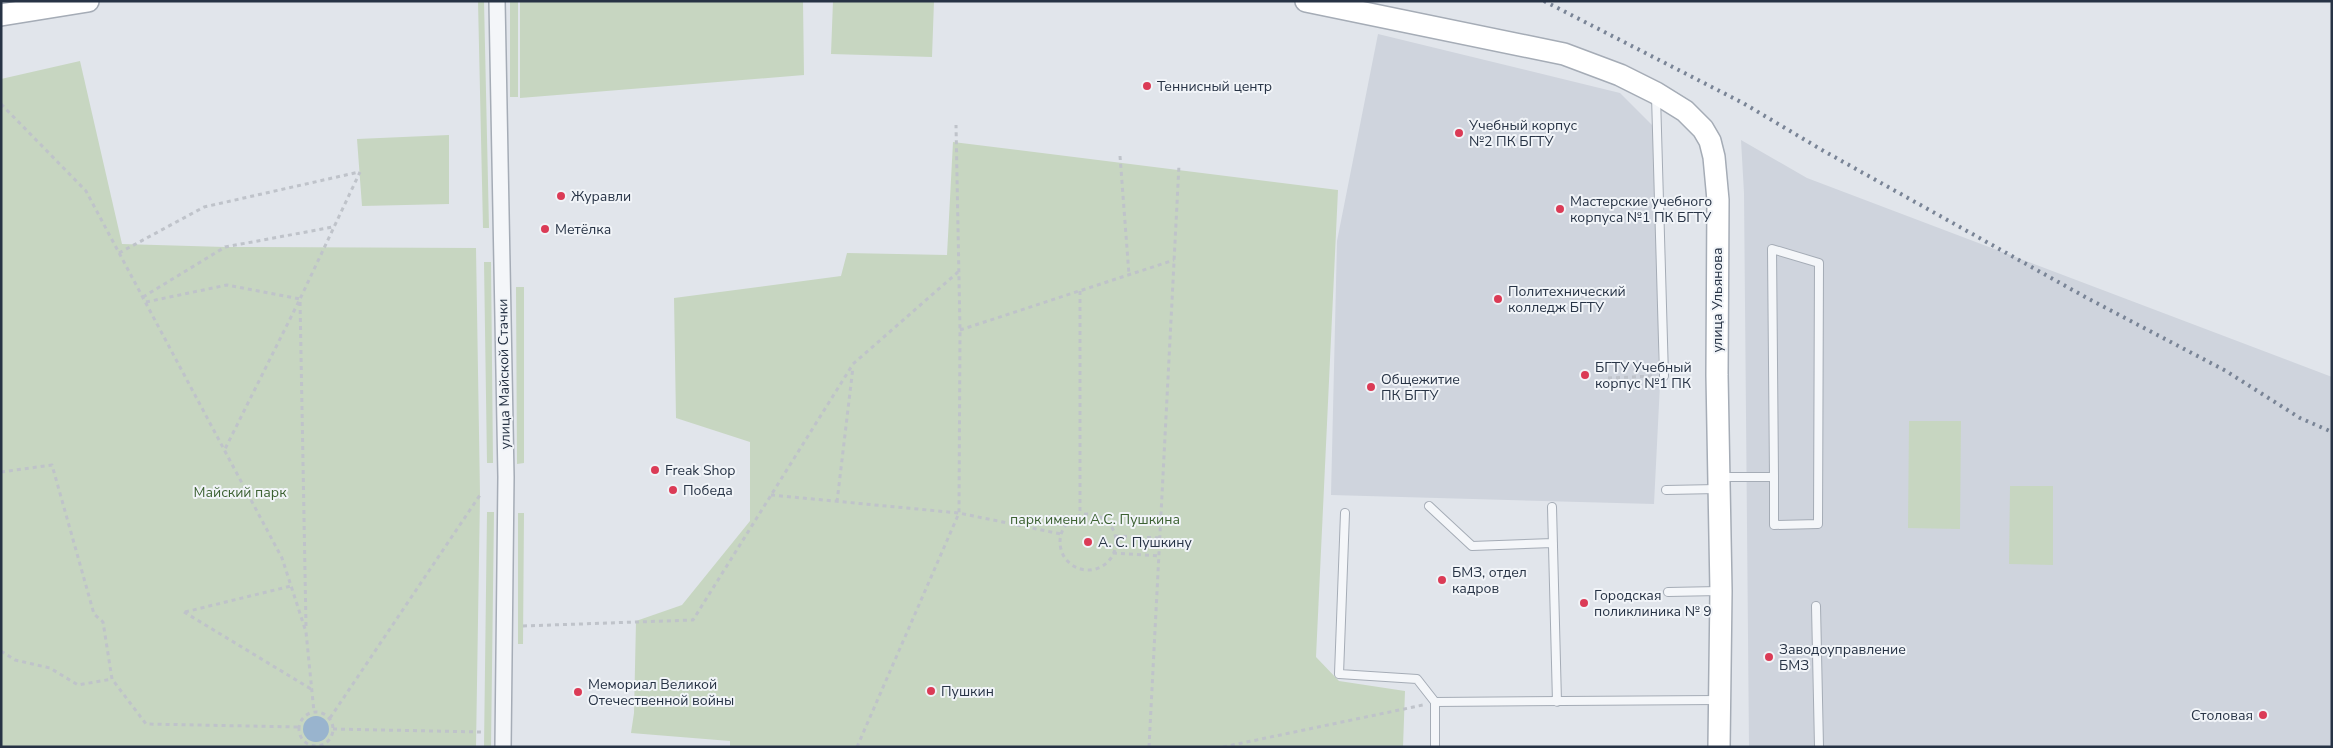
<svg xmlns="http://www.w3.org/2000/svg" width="2333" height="748" font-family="'Nunito Sans',sans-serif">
  <rect width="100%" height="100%" fill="#e1e5eb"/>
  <path fill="#cfd4dd" d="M1378,34L1620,93L1656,129L1661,201L1658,356L1660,384L1654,504L1331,495L1337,241Z
    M1741,140L1807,178L2332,377V747H1749L1744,193Z"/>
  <path fill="#c7d6c1" d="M478,1H484L489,228H483Z
    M510,1H518V97H510Z
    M520,1H803L804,75L520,98Z
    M833,1H934L932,57L831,54Z
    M80,61L122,244L225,247L476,248L480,495L476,747H1V79Z
    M449,135V204L362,206L357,139Z
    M953,142L1338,190L1316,657L1339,681L1405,691L1403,747H730V741L631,733L634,713L636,621L682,605L750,521V442L676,418L674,298L841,276L847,253L947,255Z
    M484,262H491L493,463H487Z
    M516,287H524V463L517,464Z
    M1909,421H1961L1960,529L1908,528Z
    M2010,486H2053V565L2009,564Z
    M487,512H494L491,747H484Z
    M518,513H524L523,644H518Z"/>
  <path fill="#99b4ce" d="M303 729a13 13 0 1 1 26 0a13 13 0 1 1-26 0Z"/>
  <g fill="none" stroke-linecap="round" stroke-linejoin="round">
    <defs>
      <path id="lane" d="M1656,96L1664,376
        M1721,477H1774L1772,249L1819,263L1818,524L1774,525V477
        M1666,490L1717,489
        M1429,506L1472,546L1553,543
        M1552,507L1557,702
        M1345,513L1339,674L1417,679L1435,702V747
        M1668,592L1719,591
        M1816,606L1819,747
        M1435,702L1718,700"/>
      <path id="street" d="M497,1L506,477L503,747"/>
      <path id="secondary" d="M1306,1L1564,54L1620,75L1656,93L1685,111L1703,129L1710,141L1714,157L1718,200L1717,375L1721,591L1719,747
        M1,15L88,1"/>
    </defs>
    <use href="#lane" stroke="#a5acb6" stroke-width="10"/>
    <use href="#street" stroke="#a5acb6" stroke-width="18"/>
    <use href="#secondary" stroke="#a5acb6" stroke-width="24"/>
    <path stroke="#bfc3ca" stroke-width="3" stroke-dasharray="4 4" stroke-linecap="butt" d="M1,104L86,191L282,558L306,632L314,712
      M1120,156L1129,275
      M119,253L204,207L359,172
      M1080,291V515
      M143,297L225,247L333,227
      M146,302L227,285L300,299L224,451
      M960,330L1174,260
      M1608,378L1654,376
      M1,472L52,465L94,614L103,622L112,679L146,724L299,727
      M771,495L959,513L1061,534
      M837,502L853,367
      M1060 542a28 28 0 1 1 56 0a28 28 0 1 1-56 0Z
      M1115,536L1160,538
      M1113,553L1159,556
      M184,612L311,689
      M185,612L291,586
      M306,626L300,299L360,172
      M523,626L693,620L853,364L958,272
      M1,651L15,660L50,668L78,685L112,679
      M299 729a17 17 0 1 1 34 0a17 17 0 1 1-34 0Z
      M330,718L480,495
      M333,729L482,732
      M857,747L959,513L960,330L956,125
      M1149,747L1179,165
      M1223,747L1423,705"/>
    <use href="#lane" stroke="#f4f6f9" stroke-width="8"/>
    <use href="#street" stroke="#f4f6f9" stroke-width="15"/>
    <use href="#secondary" stroke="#fff" stroke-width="21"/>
    <path stroke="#798496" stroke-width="4" stroke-dasharray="2.5 5" stroke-linecap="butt" d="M1544,1L1743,103L1822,150L2087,298L2226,371L2300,418L2332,432"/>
  </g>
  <g fill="#db3b56" stroke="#f1f4f8" stroke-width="2">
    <circle cx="1147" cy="86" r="5"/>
    <circle cx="1459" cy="133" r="5"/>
    <circle cx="561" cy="196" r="5"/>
    <circle cx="1560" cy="209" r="5"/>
    <circle cx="545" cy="229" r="5"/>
    <circle cx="1498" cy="299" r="5"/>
    <circle cx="1585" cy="375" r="5"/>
    <circle cx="1371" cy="387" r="5"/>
    <circle cx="655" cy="470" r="5"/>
    <circle cx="673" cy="490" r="5"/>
    <circle cx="1088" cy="542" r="5"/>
    <circle cx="1442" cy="580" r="5"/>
    <circle cx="1584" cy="603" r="5"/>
    <circle cx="1769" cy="657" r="5"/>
    <circle cx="931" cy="691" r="5"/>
    <circle cx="578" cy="692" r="5"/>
    <circle cx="2263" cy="715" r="5"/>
  </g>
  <g text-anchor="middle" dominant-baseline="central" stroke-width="4" stroke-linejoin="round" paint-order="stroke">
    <g font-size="14" fill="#273345" stroke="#f1f4f8" text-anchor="start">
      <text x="1157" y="86">Теннисный центр</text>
      <text x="1469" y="125">Учебный корпус<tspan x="1469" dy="16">№2 ПК БГТУ</tspan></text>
      <text x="571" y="196">Журавли</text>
      <text x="1570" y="201">Мастерские учебного<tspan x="1570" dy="16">корпуса №1 ПК БГТУ</tspan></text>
      <text x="555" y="229">Метёлка</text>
      <text x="1508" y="291">Политехнический<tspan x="1508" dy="16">колледж БГТУ</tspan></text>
      <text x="1595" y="367">БГТУ Учебный<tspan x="1595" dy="16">корпус №1 ПК</tspan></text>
      <text x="1381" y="379">Общежитие<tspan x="1381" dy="16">ПК БГТУ</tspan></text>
      <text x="665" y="470">Freak Shop</text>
      <text x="683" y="490">Победа</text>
      <text x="1098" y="542">А. С. Пушкину</text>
      <text x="1452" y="572">БМЗ, отдел<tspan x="1452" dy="16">кадров</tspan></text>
      <text x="1594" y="595">Городская<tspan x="1594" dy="16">поликлиника № 9</tspan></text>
      <text x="1779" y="649">Заводоуправление<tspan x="1779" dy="16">БМЗ</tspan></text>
      <text x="588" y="684">Мемориал Великой<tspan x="588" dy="16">Отечественной войны</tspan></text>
      <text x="941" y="691">Пушкин</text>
      <text x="2253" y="715" text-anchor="end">Столовая</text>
    </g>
    <g font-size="14" fill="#273345" stroke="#f1f4f8">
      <text transform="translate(1717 300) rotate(-90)">улица Ульянова</text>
      <text transform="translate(504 374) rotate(-91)">улица Майской Стачки</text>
    </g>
    <g font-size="14" fill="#3d6233" stroke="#f1f4f8">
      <text x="240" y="492">Майский парк</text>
      <text x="1095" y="519">парк имени А.С. Пушкина</text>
    </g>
  </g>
  <rect width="2333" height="748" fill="none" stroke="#273345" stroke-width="5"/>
</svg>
